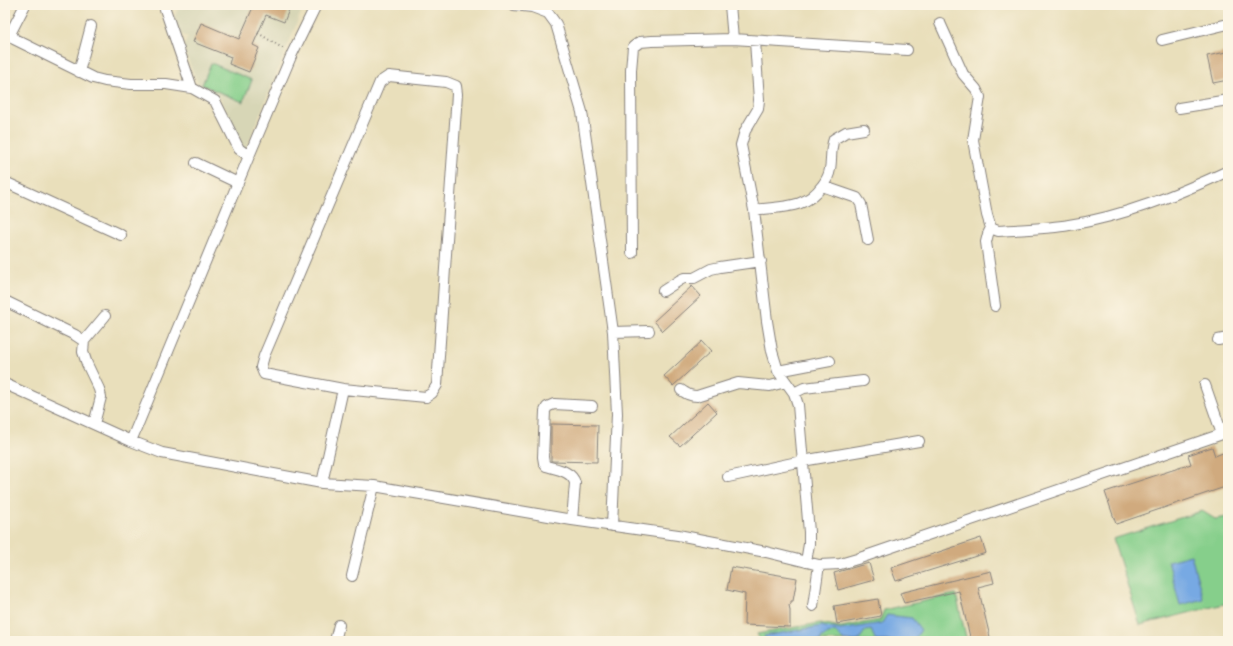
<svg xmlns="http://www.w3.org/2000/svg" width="1233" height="646" font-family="'Sorts Mill Goudy',serif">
  <rect width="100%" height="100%" fill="#fcf5e5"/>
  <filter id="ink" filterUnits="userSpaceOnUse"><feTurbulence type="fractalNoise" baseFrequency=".025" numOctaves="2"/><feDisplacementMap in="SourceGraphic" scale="8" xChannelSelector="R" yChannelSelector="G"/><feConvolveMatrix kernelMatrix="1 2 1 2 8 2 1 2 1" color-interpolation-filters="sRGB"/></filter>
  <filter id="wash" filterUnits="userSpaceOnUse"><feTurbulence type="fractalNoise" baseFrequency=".012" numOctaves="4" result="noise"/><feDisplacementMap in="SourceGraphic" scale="16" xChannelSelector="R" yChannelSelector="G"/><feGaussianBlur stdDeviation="0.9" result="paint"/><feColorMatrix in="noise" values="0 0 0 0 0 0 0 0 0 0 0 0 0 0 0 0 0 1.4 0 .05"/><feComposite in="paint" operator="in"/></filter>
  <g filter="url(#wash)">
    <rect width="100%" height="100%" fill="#e9dfbb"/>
    <path fill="#d7d6b6" d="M179,5H304L245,151L221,99L200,89L183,48L188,37L178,33L173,21Z"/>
    <path fill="#86cf8b" stroke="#547863" d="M211,63L252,80L243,102L202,85Z
      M1202,511L1215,519L1228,517V603L1140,625L1113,539Z
      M956,594L967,641H761L757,634L820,623L841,627L880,620L884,610Z"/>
    <path fill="#77a9e3" stroke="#4c668f" d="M1191,555L1203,599L1180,605L1168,561Z
      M887,615L912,618L921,630L913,641H876L871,630L865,631L858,641H844L835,631L822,637L820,641H767L764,636L822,626L840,630L882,623Z"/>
    <g id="blocks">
      <path fill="#d0aa7e" d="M254,5H291L284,22L266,15L253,45L259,48L249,72L229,64L231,57L193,42L201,23L239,39Z
        M1226,52L1228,59V80L1213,83L1207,56Z
        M692,286L701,296L663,331L654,321Z
        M702,341L711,351L673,386L664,376Z
        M708,402L717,412L680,446L670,437Z
        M551,424L598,425L597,462L551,461Z
        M1212,447L1215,456L1228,451V486L1116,524L1105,492L1191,464L1188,455Z
        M981,538L986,553L896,581L891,568Z
        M869,563L874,580L838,590L834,573Z
        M731,567L797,578L793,601H791V604L789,605L790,610V627L744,625L745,594L727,590Z
        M991,571L994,583L978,587L991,641H971L959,591L904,603L900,593Z
        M878,599L881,616L837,624L834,606Z"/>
    </g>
  </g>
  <g filter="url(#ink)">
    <use href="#blocks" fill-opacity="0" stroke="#86807b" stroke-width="1"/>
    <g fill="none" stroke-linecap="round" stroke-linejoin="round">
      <defs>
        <path id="minor" d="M25,5L11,32L14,39L93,78L105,81L131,84H166L192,88L215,101L239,149L249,156
          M514,5L532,7L548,13L556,24L582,112L613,332L617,414L612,526
          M730,5L733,39
          M165,9L192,88
          M940,23L963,74L976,89L980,97L973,140L987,215L991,228L998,231C1021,229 1046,229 1069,225C1125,216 1176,195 1228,171
          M1162,40L1228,24
          M755,41L759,100L758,109L745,131L741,145L754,210L767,321L772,351L778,371L794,393L798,405L809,532V544L806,562
          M79,72L91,26
          M1179,108L1228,100
          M196,163L238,183
          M5,182L121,235
          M822,186L857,198L861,204L868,240
          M754,210C781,206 805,210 822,186C826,181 829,176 830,169C832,159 830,149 834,139L846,132L864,129
          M991,228L988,234L986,242L995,306
          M632,253L631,70L633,47L640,42L652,41L733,39L907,50
          M663,291L680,280L684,278H694L711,269L720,267L761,261
          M5,301L75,335L84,341L83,352L87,364L99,389L101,397L94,424
          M613,332L649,331
          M1218,340L1228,338
          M84,341L105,316
          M778,371L830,361
          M5,384L131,441L162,453L322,483L374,486L572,520L678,535L766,552L819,565L840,564L857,559L1228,432
          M1205,385L1222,434
          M681,390C687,394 690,396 697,396L738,383L770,386L786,382
          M794,393L804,388L863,381
          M131,441L249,156L292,54L316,5
          M728,477L802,461L919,441
          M322,483L343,389L426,397L432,393L437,385L457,94L456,86L446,82L389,76L380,82L264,356L261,367L264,374L343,389
          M572,520L575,483C572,471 556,469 546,466L544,463L543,457L545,411L547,407L554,404L592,406
          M352,576L374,486
          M813,606L819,565
          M335,641L339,625"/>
      </defs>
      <use href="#minor" stroke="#86807b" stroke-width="12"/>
      <path stroke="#86807b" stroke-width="2" stroke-dasharray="1 3" stroke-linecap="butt" d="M258,33L284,49"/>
      <use href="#minor" stroke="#fff" stroke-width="10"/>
    </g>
  </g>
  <rect width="1233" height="646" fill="none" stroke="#fcf5e5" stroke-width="20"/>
</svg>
